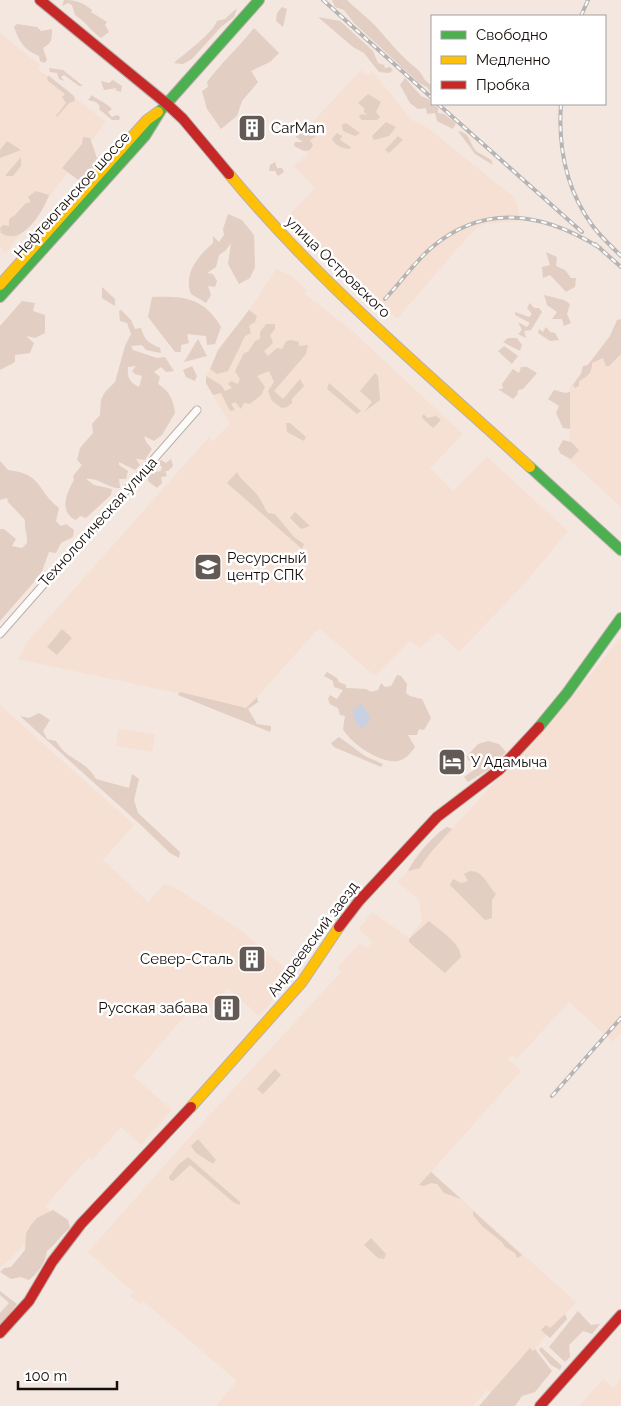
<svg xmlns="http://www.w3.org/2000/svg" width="621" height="1406" font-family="Raleway,sans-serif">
  <rect width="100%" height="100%" fill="#f3e7e0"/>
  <path fill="#f5e0d3" d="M0,33L40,65L38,69L106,122L6,253L0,247Z
    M361,70L367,76L373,72L411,119L429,129L515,198L519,212V221L483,224L472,232L397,319L288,216L315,188L294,166L307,155L308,127Z
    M276,269L292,276L307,291L305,294L350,329L463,434L430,468L453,491L487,457L568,531L526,582L459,652L438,632L420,648L410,641L375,676L319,628L247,708L18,659L28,641L209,437L213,441L230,424L206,383V376Z
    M621,322V507L564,455L569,449L570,387Z
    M621,637V1033L613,1042L569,1002L517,1059L512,1055L508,1059L521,1071L431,1172L576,1302L533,1351L530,1349L491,1393L487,1390L473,1406H216L237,1381L143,1301L140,1304L130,1296L133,1292L88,1252L195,1131L341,972L337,968L360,943L367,948L373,942L359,929L372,912L409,938L422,921L419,900L398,882L447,827L452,829L507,769L578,690Z
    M0,705L134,825L103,860L148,902L164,884L171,885L242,931L294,976L259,1016L228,988L201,1019L190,1010L133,1076L172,1110L141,1145L121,1127L92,1160L89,1157L87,1159L45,1206L51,1211L12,1258L0,1268Z
    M118,729L155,734L152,752L116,746Z
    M603,1379L613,1388L621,1379V1406H579Z"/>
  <path fill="#e2cec2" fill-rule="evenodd" d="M64,0C76,0 82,2 92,10L91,12L107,22L105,25L109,32L101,38C91,31 86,22 75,15L72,5L68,3L62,6Z
    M332,0H347C358,11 370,19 380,31C392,45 403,58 417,69C425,76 421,79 432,85V95L427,87L419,83L354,23L344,10L335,7Z
    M282,7L287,9L283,27L276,21L277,13Z
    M237,8L234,17L221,27L192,59L183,64L174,63C185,53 213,33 217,21L225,19Z
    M318,17L340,21L373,51L378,63L384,65L385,68L390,67L393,70L389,73L379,72L364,53L353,47Z
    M17,24L37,27L41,31L52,29C52,39 52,43 43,48L47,60L44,63L40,61L39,56C24,50 19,41 14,27Z
    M254,28L279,53L270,62L251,71L258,82L242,101L237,116L221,129L207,109L202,91L208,87L207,82C221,63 239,47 254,28Z
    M49,68L63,70L83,86H79L64,75L61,77L64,81L59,79L57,73L50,72Z
    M49,76L74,96L75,101L69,103L57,117L56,116L66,103L62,97L65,94L48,81L47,77Z
    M405,78L421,96L430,100V105L438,107V113L444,114L456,123L453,129L437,121L435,113L427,114L426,108L418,109L410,103L400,85Z
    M113,80L122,86L121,92L115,90L117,88L104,90L101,81L109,83Z
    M368,94L381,102L376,112L380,117L377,120H362L359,117L361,114L367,115L364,112V108L358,103Z
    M92,95C95,99 104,101 112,109L108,112L112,117L117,115L120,117L119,120H112L99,109L100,106L96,102L88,100Z
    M386,122L396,127L389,136L374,140L372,136Z
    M346,123L360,133L355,136L343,131L342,125Z
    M313,125H318V135L310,140L313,145L310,150L304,151L294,146L295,142H303L296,137L295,132Z
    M458,131C471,133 469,143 476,151C480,154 487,157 491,160L493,165L475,154Z
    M337,133L342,136L340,140L351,147L349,149C342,148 336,146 332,139Z
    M398,136L403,140L389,153L385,150Z
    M83,137L90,138L98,161L87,178L81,182L62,168L82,144Z
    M7,141L21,150L0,158V150Z
    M21,157V166L13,176H5Z
    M275,162L277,168H282L284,172L278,176L275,171H269L270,165Z
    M36,191L49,195C43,212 22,247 1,233L0,228L3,225L9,226V219L15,215L26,203L31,202L28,197Z
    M228,214L242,220L254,235L255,267L250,278L239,284L228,264L231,243L226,250L219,255L216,267L207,273L213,274L217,281L215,287L208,286L211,295L206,303L191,294C183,274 198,256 213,243V236L219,242L224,235L223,229Z
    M546,252L557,257L556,266L565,270L571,278H576L575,287L566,292L550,275L543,278L542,267L550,265Z
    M102,287L115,299V306L102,298Z
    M544,295L564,300L570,304L567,314L571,323L564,326L562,319H552L557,312L547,305Z
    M152,297C185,296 204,298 221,327L215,344L207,345L206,336L187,334L189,343L181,345V352H175L148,317Z
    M22,301L35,303L33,311L45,315V333L35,338L26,336L34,343L30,353L15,355V362L0,370V326Z
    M530,303L534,308H539L542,312L531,330L524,331L526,338L518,334L522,330L518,322L527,327L530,323L515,315V312L529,317L532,314L527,308Z
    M121,310L131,320L135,329L141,328C144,340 149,343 160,348L161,353L146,350L142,345L131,346L133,350L157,358L165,357L174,371L166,372L161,367L154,372L160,377L158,384C170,391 173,400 175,413L162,435L154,441L144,436L146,442L152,449L145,460L136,459L140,465L135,470L119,462V465L128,471L126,479H119L120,488C108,489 99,477 86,479L94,485L112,489L111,495L86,518L80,516L76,520C58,512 67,492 74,480L73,476L82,465L77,460L80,448L93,433L92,424L100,415L101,400L105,392L115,382L125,346L131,334L127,323L120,321L119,311ZM136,366L132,371L135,374L142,376L139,387C129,382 127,377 128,367Z
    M249,310L257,316L255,322L249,326L251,333L245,336L228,371L217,374L210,369L218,350Z
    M621,319V354L609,366H606L603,358L592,363C592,373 588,376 579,381V386L575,388L573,385L581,374L583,366L588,365L610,336L617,320Z
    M266,324H275V329L270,335L273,343L264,351L268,356L277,348L282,349L286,341L291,340L299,342V346L308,345L306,354L274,391L283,399L300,379L304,386L292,399V403L287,407L282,408L272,401L268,391L274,382L269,371L257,376L265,387L261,395L250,404L244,403L241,409L235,402L231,404L235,410L230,411L221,393L213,395L206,383V376L221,385L225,391L232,388L228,384L231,381L238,384L240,379L235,371L244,353L248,352L255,341L260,339V332Z
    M546,327L550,332L555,333L559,340L550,341L538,333L539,329L543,332Z
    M508,338H517L522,345L520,351L503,342Z
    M198,339L207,356L184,362Z
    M504,346L518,356L512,364L498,351Z
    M192,366L197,376L195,381L186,377L183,370Z
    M521,367H527L537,373L523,389L518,390L517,395L513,399L498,389H503L502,384L513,369L519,373Z
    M375,373L378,376L380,400L364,412L372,402L360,391Z
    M329,383L361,411L357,414L327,389Z
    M554,390L565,393L570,392V429L563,428L556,413L559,406L548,399Z
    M423,414L428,418L436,416L441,420L433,428L422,418Z
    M286,423H290L306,437L304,441L287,432Z
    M563,440L571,442L579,450L571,459L561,454L558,449Z
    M171,459L173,466L168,471H165L167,476L161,477L162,483L157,488L148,481L149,473L161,471L162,467L158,463L161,460L166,463Z
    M0,461L8,470C43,474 36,490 59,508L56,521L61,526L66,524L74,530L73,537L61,543L56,553L49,552L41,574L0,621V529H4L16,539L12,546L22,548L27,543C28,535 24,529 25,520L8,502L7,498L0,500Z
    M237,472C241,481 252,487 258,496C262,501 264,508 268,513L275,514L294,537L304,544L302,549L227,483Z
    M295,512L310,526L301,529L290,518Z
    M62,629L72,638L57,655L47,647Z
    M327,672L337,678L339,682L346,685V688L366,689L371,692L378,690L381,683L385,687L391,686L397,675L401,676L407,684L406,693L410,696L422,699L431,718L424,730L419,729L417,735H408L415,747C410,753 408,757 401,760C384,767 350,743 343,729L345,716L340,715L338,708L330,704L328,699L330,695L337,699L343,690L334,687L333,681L324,676Z
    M180,692L246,708L257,697L258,702L248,709L257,724L271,726V729L270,732L178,695Z
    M39,713L50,720L43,731L47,739L56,741C67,761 84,758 96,779L129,788L132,774L139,779L134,800L138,813L180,852L179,858L170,853L143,827L20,716L29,718Z
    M339,737L365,756L383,764L381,767L334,747L331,743Z
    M488,741L499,744L506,752L493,767L468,782L464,777L474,770L476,763L468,760L467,756L478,744Z
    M447,827L452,829C442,840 427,855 420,868L408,871C415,857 433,835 447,827Z
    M470,871C484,871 487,885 496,894L492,900V918L485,920L450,885L453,879L461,883L468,881L464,874Z
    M429,921C440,931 460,942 461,957L445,973L409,942V939Z
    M275,1069L281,1075L263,1094L257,1089Z
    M198,1139L216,1160L213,1164L196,1153L191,1146Z
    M188,1157L240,1202V1205L233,1202L190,1165L173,1181L170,1180L169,1177L178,1165Z
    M431,1172L461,1199L444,1193L437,1184L431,1183L424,1186L419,1185Z
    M53,1210L68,1220L70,1228C61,1235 56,1244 47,1251C46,1262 38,1273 29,1280L21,1277L11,1279L0,1272L4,1268L11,1267L25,1250L26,1233L31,1225L37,1218Z
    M473,1211L522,1255L517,1258L515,1253L505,1247L502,1242L482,1226L473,1215Z
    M371,1238L386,1254L384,1259L378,1258L364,1245Z
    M0,1291L17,1304L0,1326V1313L9,1303L0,1295Z
    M578,1311L591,1325L600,1324L592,1334L583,1331L569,1345L570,1357L565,1362L549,1347Z
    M565,1314L567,1319L550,1338L541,1330L546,1325L550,1328Z
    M541,1347L562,1366L560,1370L551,1365L539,1350Z
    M530,1348L533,1351L535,1349L552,1371L535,1392L522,1396L515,1406H479Z"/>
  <path fill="#c8d1e4" d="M362,704L370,718L368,723L361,728C356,722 352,719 354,710Z"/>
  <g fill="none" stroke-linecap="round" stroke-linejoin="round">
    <defs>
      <path id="street" d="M0,634L197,410"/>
      <path id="fast" d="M0,297L145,136L161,110L259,0
        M530,467L621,550
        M539,727L567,693L621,618"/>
      <path id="slow" d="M229,174C318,282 427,373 530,467
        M0,285L147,120L158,112
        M191,1107L302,982L339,927"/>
      <path id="jam" d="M40,0L167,104L183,119L229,174
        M339,927L359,901L437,817L499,770L539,727
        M0,1333L29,1301L52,1262L81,1224L191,1107
        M540,1406L621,1315"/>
    </defs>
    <use href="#street" stroke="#b9afaa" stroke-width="9"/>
    <use href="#fast" stroke="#b9afaa" stroke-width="12"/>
    <use href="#slow" stroke="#b9afaa" stroke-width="12"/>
    <use href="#jam" stroke="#b9afaa" stroke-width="12"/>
    <use href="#street" stroke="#fdfbfa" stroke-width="7"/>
    <use href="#fast" stroke="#4caf50" stroke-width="10"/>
    <use href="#slow" stroke="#ffc107" stroke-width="10"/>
    <use href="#jam" stroke="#c62828" stroke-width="10"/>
    <defs>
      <path id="rail" d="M323,0L432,98
        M581,16L588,0
        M438,104L582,232
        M561,104C558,147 566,189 592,225C600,236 611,246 621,256
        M595,244L621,267
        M385,299C400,283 414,263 431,248C485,202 544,213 600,248
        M552,1096L621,1018"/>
    </defs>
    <use href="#rail" stroke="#b7b4b3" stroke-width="4"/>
    <use href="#rail" stroke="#fff" stroke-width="2" stroke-dasharray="5.5" stroke-linecap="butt"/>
  </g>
  <defs>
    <symbol id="building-square" viewBox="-11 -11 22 22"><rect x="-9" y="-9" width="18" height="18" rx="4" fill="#635a55" stroke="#fff"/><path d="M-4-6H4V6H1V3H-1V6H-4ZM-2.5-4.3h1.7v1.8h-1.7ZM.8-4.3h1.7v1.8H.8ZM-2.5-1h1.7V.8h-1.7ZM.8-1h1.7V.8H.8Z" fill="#fff"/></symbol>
    <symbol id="university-square" viewBox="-11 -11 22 22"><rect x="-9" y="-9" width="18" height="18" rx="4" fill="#635a55" stroke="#fff"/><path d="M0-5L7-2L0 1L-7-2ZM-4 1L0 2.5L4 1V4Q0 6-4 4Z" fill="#fff"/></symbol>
    <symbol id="hotel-square" viewBox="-11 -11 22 22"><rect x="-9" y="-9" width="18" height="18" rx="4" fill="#635a55" stroke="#fff"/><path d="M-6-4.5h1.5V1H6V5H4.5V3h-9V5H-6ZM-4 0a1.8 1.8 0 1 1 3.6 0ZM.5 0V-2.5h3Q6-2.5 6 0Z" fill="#fff"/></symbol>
  </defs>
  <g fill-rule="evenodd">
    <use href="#building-square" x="236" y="112" width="32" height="32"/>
    <use href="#university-square" x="192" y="551" width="32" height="32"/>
    <use href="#hotel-square" x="436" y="746" width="32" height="32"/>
    <use href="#building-square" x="236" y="943" width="32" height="32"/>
    <use href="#building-square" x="211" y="992" width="32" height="32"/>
  </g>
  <g text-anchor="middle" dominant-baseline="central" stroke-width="5" stroke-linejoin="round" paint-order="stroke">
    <g font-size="15" fill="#150e0a" stroke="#fff" text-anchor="start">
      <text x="271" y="128">CarMan</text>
      <text x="227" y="558">Ресурсный<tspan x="227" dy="17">центр СПК</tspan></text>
      <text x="471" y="762">У Адамыча</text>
      <text x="233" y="959" text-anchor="end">Север-Сталь</text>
      <text x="208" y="1008" text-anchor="end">Русская забава</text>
    </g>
    <g font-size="15" fill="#150e0a" stroke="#fff">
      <text transform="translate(72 195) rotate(-48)">Нефтеюганское шоссе</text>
      <text transform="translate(338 267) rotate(44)">улица Островского</text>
      <text transform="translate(98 522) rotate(-48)">Технологическая улица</text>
      <text transform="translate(313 939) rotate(-53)">Андреевский заезд</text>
    </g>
  </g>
  <rect x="431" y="15" width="175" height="90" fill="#ffffff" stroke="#a19f9d"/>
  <rect x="441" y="31" width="25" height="8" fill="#4caf50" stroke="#a19f9d"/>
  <text x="476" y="40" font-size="15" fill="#150e0a">Свободно</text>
  <rect x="441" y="56" width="25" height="8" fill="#ffc107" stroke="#a19f9d"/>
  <text x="476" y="65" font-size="15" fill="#150e0a">Медленно</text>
  <rect x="441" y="81" width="25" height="8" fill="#c62828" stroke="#a19f9d"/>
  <text x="476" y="90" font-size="15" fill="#150e0a">Пробка</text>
  <path d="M18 1381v8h99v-8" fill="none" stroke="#150e0a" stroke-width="2.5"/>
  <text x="25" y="1381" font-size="15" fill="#150e0a" stroke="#ffffff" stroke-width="4" paint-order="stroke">100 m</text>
</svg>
